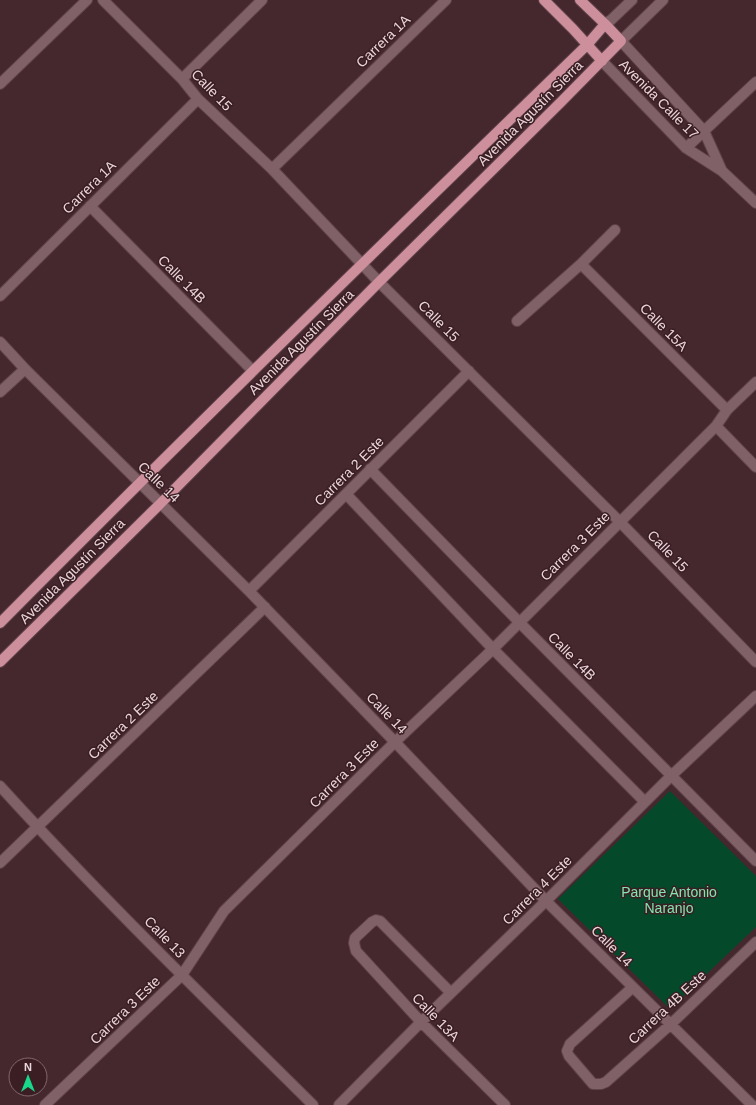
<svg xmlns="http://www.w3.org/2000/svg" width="756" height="1105" font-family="Arial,sans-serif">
  <rect width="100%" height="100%" fill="#45272e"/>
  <path fill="#05492b" d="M670,791L756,876V927L670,1009L558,899Z"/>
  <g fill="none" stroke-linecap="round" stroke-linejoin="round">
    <defs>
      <path id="street" d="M103,0L182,79L198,99L272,169L379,282L619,521L756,662
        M663,0L621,41L704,131L722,171
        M605,24L611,20L632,0
        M602,61L686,148L722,171L756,203
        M182,79L262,0
        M0,84L87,0
        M686,148L756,82
        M272,169L446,0
        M90,206L253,371
        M581,264L727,410
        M0,296L198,99
        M517,321L581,264L615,230
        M0,342L25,369L249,591L395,742L546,901L752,1105
        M0,392L25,369
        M716,426L756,467
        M370,469L519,622L756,861
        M346,494L493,649L645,802
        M249,591L469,371
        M0,786C100,896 207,1000 313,1105
        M0,863L265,607
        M633,987L570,1044L567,1051L569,1056L593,1084H601L606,1082L671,1024L756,942
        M451,993L380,921L376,920L372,922L355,938L354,943L356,951L421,1022L505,1105
        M45,1105L182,975L224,911L395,742L493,649L716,426L727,410L756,382
        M339,1105L421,1022L546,901L671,776L756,696"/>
      <path id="primary" d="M544,0L573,29L602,61
        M0,623C193,428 390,236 587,45L605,24
        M0,662L161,503L379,282L561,102L621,41L605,24L580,0"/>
    </defs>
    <use href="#street" stroke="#60434a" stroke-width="12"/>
    <use href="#primary" stroke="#60434a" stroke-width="12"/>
    <use href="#street" stroke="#806167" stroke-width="10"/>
    <use href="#primary" stroke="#ce8f9c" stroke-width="10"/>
  </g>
  <g text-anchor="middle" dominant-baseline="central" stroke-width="3" stroke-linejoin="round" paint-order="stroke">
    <g font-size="14" fill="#ebd7db" stroke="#3a1e24">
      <text transform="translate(383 41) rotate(-44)">Carrera 1A</text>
      <text transform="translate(212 90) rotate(46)">Calle 15</text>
      <text transform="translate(659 99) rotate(45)">Avenida Calle 17</text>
      <text transform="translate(530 113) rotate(-45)">Avenida Agustín Sierra</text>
      <text transform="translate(89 187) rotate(-45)">Carrera 1A</text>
      <text transform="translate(182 279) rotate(45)">Calle 14B</text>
      <text transform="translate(439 321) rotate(45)">Calle 15</text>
      <text transform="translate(664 327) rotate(45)">Calle 15A</text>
      <text transform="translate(301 342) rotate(-45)">Avenida Agustín Sierra</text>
      <text transform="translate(349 471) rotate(-45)">Carrera 2 Este</text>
      <text transform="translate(159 482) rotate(44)">Calle 14</text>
      <text transform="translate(575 546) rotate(-45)">Carrera 3 Este</text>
      <text transform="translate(668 551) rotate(46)">Calle 15</text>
      <text transform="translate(72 571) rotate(-45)">Avenida Agustín Sierra</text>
      <text transform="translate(572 656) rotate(45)">Calle 14B</text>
      <text transform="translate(387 713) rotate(46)">Calle 14</text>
      <text transform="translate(123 725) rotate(-44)">Carrera 2 Este</text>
      <text transform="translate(344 773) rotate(-45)">Carrera 3 Este</text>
      <text transform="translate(537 890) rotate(-45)">Carrera 4 Este</text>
      <text transform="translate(165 937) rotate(46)">Calle 13</text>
      <text transform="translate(612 946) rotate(45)">Calle 14</text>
      <text transform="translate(667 1007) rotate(-43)">Carrera 4B Este</text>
      <text transform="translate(125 1010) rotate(-44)">Carrera 3 Este</text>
      <text transform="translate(436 1017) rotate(46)">Calle 13A</text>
    </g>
    <g font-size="14" fill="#83e4ad" stroke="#3a1e24">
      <text x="669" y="892">Parque Antonio<tspan x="669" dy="16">Naranjo</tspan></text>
    </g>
  </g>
  <g transform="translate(28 1077)"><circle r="19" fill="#3a1e24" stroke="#81686d"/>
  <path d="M0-3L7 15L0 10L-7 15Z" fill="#18d989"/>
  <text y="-6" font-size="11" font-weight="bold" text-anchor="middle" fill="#ebd7db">N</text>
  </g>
</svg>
